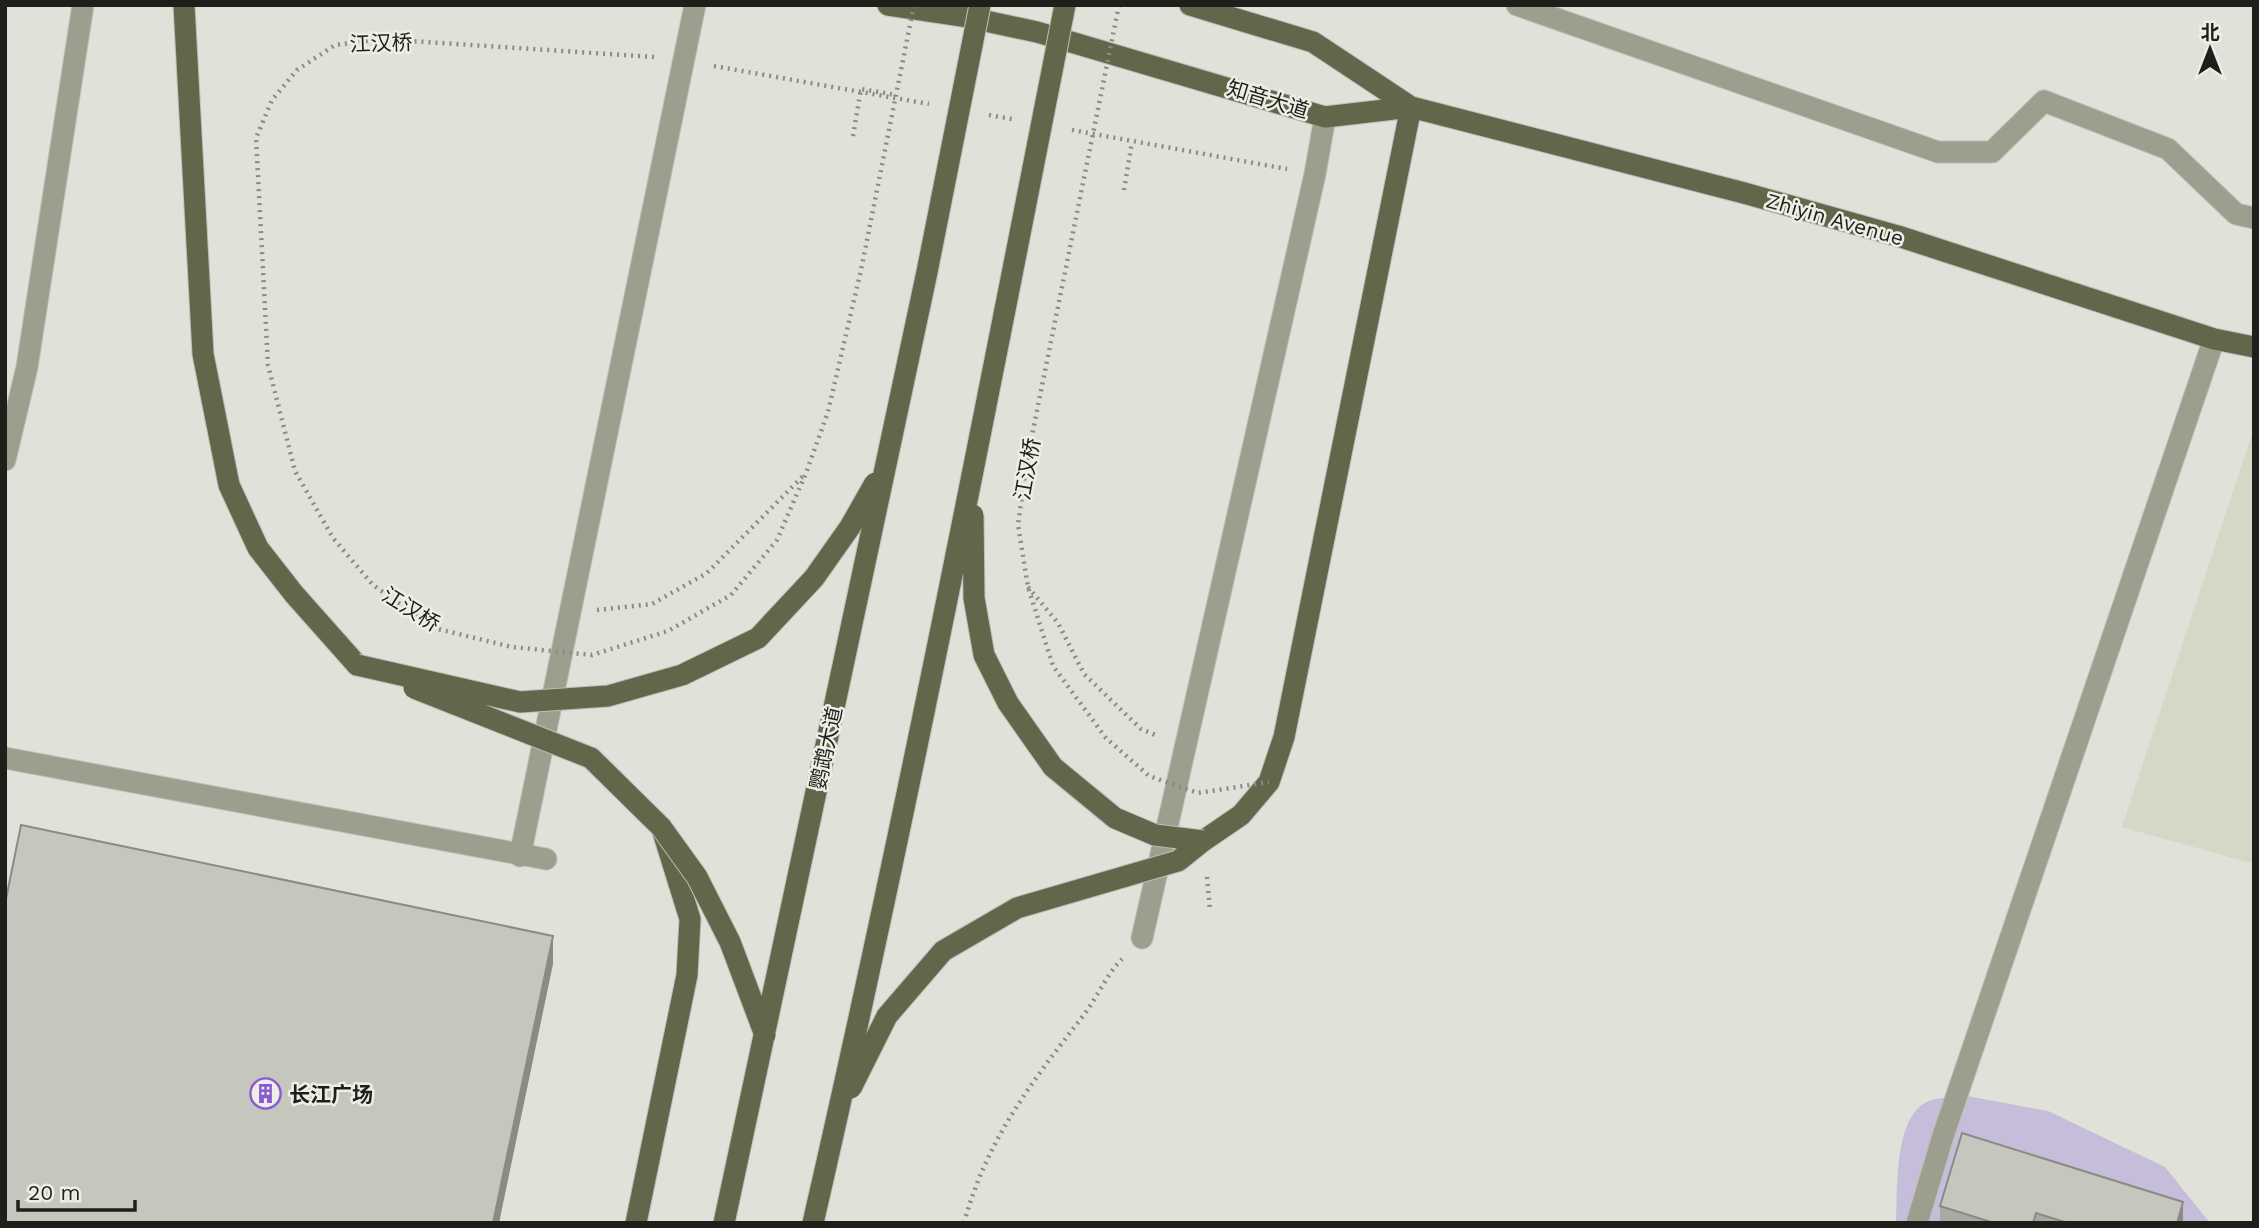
<svg xmlns="http://www.w3.org/2000/svg" width="2259" height="1228" font-family="'Work Sans','Noto Sans SC',sans-serif">
  <rect width="100%" height="100%" fill="#e0e1d9"/>
  <path fill="#d5d7c7" d="M2254,428V864L2122,827Z"/>
  <path fill="#c6bdda" d="M1967,1096L2048,1111L2165,1167L2210,1223H1896C1898,1190 1893,1115 1929,1101C1940,1097 1956,1097 1967,1096Z"/>
  <g fill="none" stroke-linecap="round" stroke-linejoin="round">
    <defs>
      <path id="minor" d="M1517,5L1938,152H1992L2044,101L2168,149L2236,214L2254,218
        M5,460L27,367L83,5
        M5,758L546,859
        M520,856L695,5
        M1142,938L1315,174L1325,117
        M1917,1223L1943,1136L2214,339"/>
      <path id="major" d="M184,5L203,354L229,485L258,548L294,594L357,665
        M888,5L962,16L1037,32L1325,117L1411,107
        M1190,5L1313,42L1411,107L1744,193L1898,236L2214,339L2254,347
        M1203,841L1241,815L1269,782L1284,737L1411,107
        M636,1223L687,975L690,919L663,832"/>
    </defs>
    <use href="#minor" stroke="#bdbeb7" stroke-width="23"/>
    <use href="#major" stroke="#bdbeb7" stroke-width="23"/>
    <path stroke="#8a8b85" stroke-width="4.5" stroke-dasharray="2 5" stroke-linecap="butt" d="M714,66L929,104
      M989,115L1012,119
      M1072,130L1287,169
      M1124,190L1132,142
      M1028,587L1058,623L1084,674L1141,729L1158,736
      M1207,877L1210,910
      M964,1223C987,1139 1031,1083 1083,1016C1097,998 1106,975 1122,959"/>
    <use href="#minor" stroke="#9c9e8e" stroke-width="21"/>
    <use href="#major" stroke="#63664a" stroke-width="21"/>
    <defs>
      <path id="major-bridge" d="M973,515L974,598L984,655L1008,703L1053,767L1115,818L1155,835L1203,841
        M357,665L520,702L608,696L682,675L758,638L814,578L850,527L875,483
        M414,688L591,758L661,827L697,877L730,942L765,1035
        M851,1088L887,1016L943,951L1017,908L1178,861L1203,841
        M724,1223L927,272L980,5
        M813,1223C906,819 985,412 1065,5"/>
    </defs>
    <use href="#major-bridge" stroke="#bdbeb7" stroke-width="23" stroke-linecap="butt"/>
    <path stroke="#8a8b85" stroke-width="4.5" stroke-dasharray="2 5" stroke-linecap="butt" d="M1119,5L1026,465L1018,525L1028,587L1053,666L1106,738L1149,776L1198,793L1269,782
      M654,57L380,39L335,45L297,70L272,100L256,138L268,365L295,471L333,538L373,585L434,628L512,647L592,655L668,631L731,595L777,540L806,473L828,412L861,270L914,5
      M853,136L861,89L896,95
      M597,610L652,604L707,573L803,476"/>
    <use href="#major-bridge" stroke="#63664a" stroke-width="21"/>
  </g>
  <path fill="#a9aaa3" d="M1940,1206L2183,1223H1940Z"/>
  <path fill="#8a8b85" d="M553,936V964L499,1223H493Z
    M2183,1202V1223H2177Z"/>
  <path fill="#c5c6be" stroke="#8a8b85" stroke-width="2" d="M21,825L553,936L493,1223H5V904Z
    M1962,1133L2183,1202L2177,1223H2068L2036,1213L2033,1223H1990L1991,1222L1940,1206Z"/>
  <defs>
    <symbol id="building-ring" viewBox="-11 -11 22 22"><circle r="9.5" fill="#edefe6" stroke="#8b59d1" stroke-width="1.5"/><path d="M-4-6H4V6H1V3H-1V6H-4ZM-2.5-4.3h1.7v1.8h-1.7ZM.8-4.3h1.7v1.8H.8ZM-2.5-1h1.7V.8h-1.7ZM.8-1h1.7V.8H.8Z" fill="#8b59d1"/></symbol>
  </defs>
  <g fill-rule="evenodd">
    <use href="#building-ring" x="248" y="1076" width="35" height="35"/>
  </g>
  <g text-anchor="middle" dominant-baseline="central" stroke-width="5" stroke-linejoin="round" paint-order="stroke">
    <g font-size="21" fill="#1e1e1b" stroke="#edefe6">
      <text transform="translate(381 43) rotate(-2)">江汉桥</text>
      <text transform="translate(1268 99) rotate(17)">知音大道</text>
      <text transform="translate(1835 219) rotate(16)">Zhiyin Avenue</text>
      <text transform="translate(1027 469) rotate(-80)">江汉桥</text>
      <text transform="translate(411 609) rotate(32)">江汉桥</text>
      <text transform="translate(826 748) rotate(-78)">鹦鹉大道</text>
    </g>
    <g font-size="21" font-weight="bold" fill="#1e1e1b" stroke="#edefe6" text-anchor="start">
      <text x="289" y="1094">长江广场</text>
    </g>
  </g>
  <rect width="2259" height="1228" fill="none" stroke="#1e1e1b" stroke-width="14"/>
  <g transform="translate(2210 49)" stroke="#edefe6" stroke-width="5" paint-order="stroke">
  <path d="M0-5L12 26L0 18L-12 26Z" fill="#1e1e1b"/>
  <text y="-10" font-size="19" font-weight="bold" text-anchor="middle" fill="#1e1e1b">北</text>
  </g>
  <path d="M18 1200v10h117v-10" fill="none" stroke="#1e1e1b" stroke-width="3.5"/>
  <text x="28" y="1200" font-size="21" fill="#1e1e1b" stroke="#edefe6" stroke-width="5" paint-order="stroke">20 m</text>
</svg>
